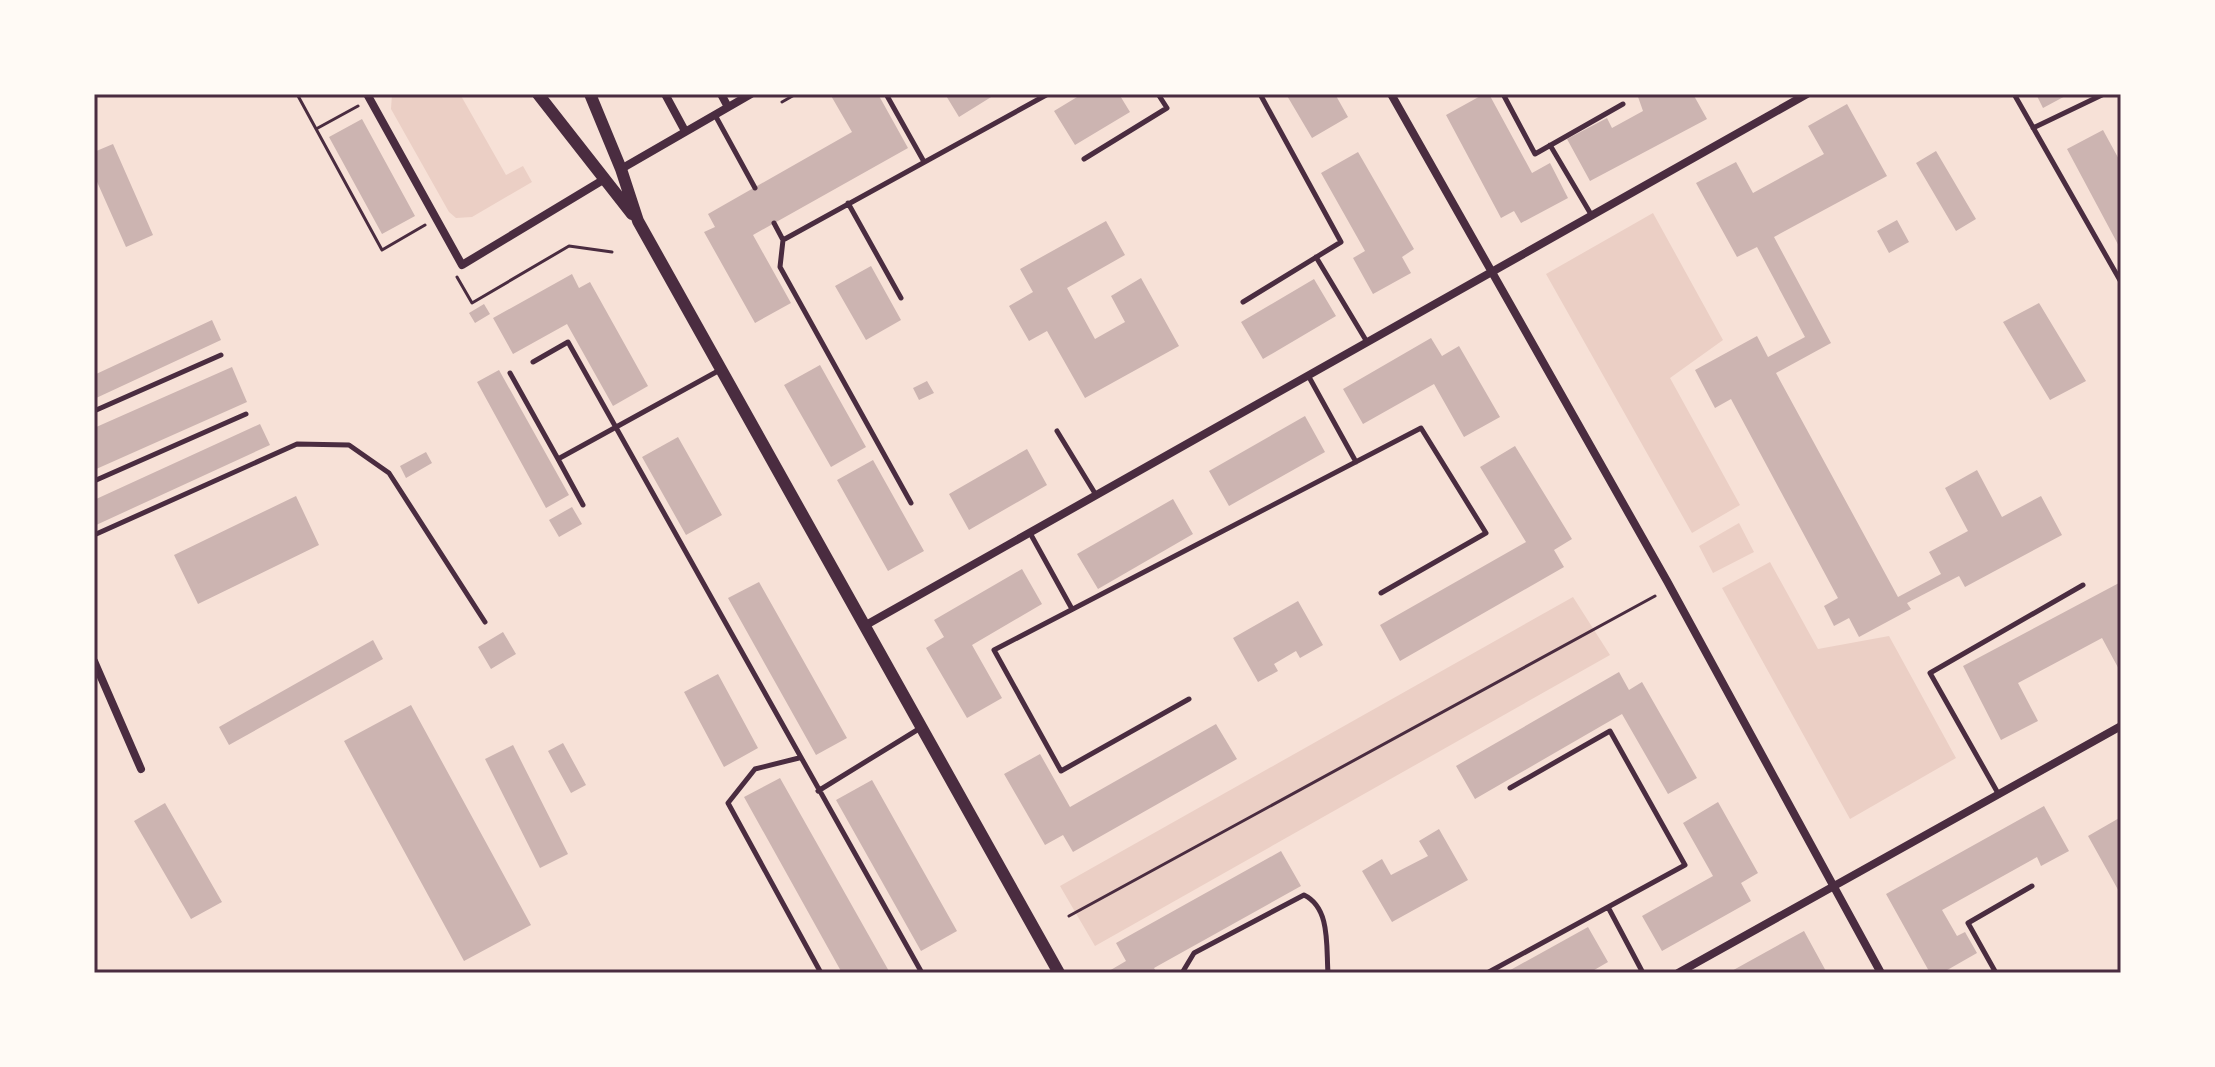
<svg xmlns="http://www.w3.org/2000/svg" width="2215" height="1067" font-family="'Crimson Pro',serif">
  <rect width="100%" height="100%" fill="#f7e1d7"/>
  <path fill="#ebcfc5" d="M392,94H460L506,175L523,166L532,182L472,217L456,218L449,212L391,109Z
    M1653,213L1723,340L1670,378L1740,505L1692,533L1546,274Z
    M1739,523L1754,552L1713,573L1699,546Z
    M1770,562L1818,649L1889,636L1956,758L1850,819L1722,588Z
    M1573,597L1610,655L1095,946L1060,886Z"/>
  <path fill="#ccb4b1" d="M830,94H878L908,148L753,235L791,303L755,323L704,232L715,227L708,214L852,132Z
    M945,94H996L959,117Z
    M1082,94H1119L1130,112L1075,145L1054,111Z
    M1286,94H1335L1348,117L1312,138Z
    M1484,94H1489L1532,173L1550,163L1568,198L1521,223L1514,211L1501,218L1446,115Z
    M1637,94H1693L1707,119L1590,181L1567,139L1607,118L1612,128L1643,111Z
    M2036,94H2069L2043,108Z
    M1847,104L1887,176L1774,237L1831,343L1776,373L1898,597L1941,574L1929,552L1968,531L1945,488L1977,470L2002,517L2041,496L2062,535L1965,587L1959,576L1907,603L1911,609L1859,637L1849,618L1834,626L1824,606L1838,598L1731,399L1715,408L1695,370L1757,336L1768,357L1805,337L1757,247L1737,257L1696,183L1736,162L1753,193L1824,154L1808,126Z
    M362,119L415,216L382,234L329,137Z
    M2103,130L2121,163V250L2067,149Z
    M113,144L153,235L126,247L94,175V152Z
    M1936,151L1976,219L1956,231L1916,163Z
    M1358,152L1414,249L1402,257L1411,273L1373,294L1353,258L1365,251L1321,173Z
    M1897,220L1909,242L1889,253L1877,231Z
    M1106,221L1125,255L1067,288L1095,339L1125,322L1111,296L1141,278L1179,346L1085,398L1047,331L1029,341L1009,306L1033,292L1020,269Z
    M871,266L901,320L866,340L835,286Z
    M572,274L579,288L590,282L648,386L613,406L567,324L513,354L493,318Z
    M1314,279L1336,316L1263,359L1241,322Z
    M2039,303L2086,381L2050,400L2003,322Z
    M484,304L490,314L475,323L469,313Z
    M212,320L221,340L94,399V375Z
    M1431,338L1442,356L1459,346L1500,417L1464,437L1434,384L1363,424L1343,389Z
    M820,365L866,447L831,467L784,385Z
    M232,367L247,402L94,470V428Z
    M499,370L569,495L546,508L477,382Z
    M927,381L934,393L919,400L913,388Z
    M1305,416L1325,452L1229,506L1209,471Z
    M260,424L270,445L94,526V500Z
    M678,437L722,515L686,535L642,457Z
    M1515,446L1572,539L1554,550L1564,567L1400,661L1380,625L1526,542L1480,467Z
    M1027,449L1047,485L969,530L949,494Z
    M426,452L432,463L406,478L400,466Z
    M873,460L924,551L888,571L837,480Z
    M296,496L319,545L198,604L174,555Z
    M1173,499L1193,534L1098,589L1077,554Z
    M572,507L582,524L559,537L549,520Z
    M1022,569L1042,604L972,645L1002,698L967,718L926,648L944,637L934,620Z
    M759,582L847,738L816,755L728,598Z
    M2119,583L2121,673L2102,638L2018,683L2038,721L2001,740L1963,666Z
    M1298,601L1323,645L1300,658L1296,651L1274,664L1278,671L1258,682L1233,638Z
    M503,632L516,654L491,669L478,647Z
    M373,640L383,659L229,745L219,727Z
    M1619,672L1629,690L1642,682L1697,778L1668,794L1622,714L1475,799L1456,766Z
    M718,674L758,748L724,767L684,692Z
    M411,705L531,925L464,961L344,741Z
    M1216,724L1237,759L1073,852L1063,835L1045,845L1004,774L1040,754L1070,807Z
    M563,743L586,785L571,793L548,751Z
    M513,745L568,854L540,868L485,759Z
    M780,778L890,973H842L744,797Z
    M872,780L957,931L921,951L836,800Z
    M1718,802L1758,873L1741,883L1751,901L1662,951L1642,916L1713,876L1683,823Z
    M165,803L222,902L191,919L134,821Z
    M2044,806L2069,851L2041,866L2037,857L1942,910L1957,936L1965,932L1977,953L1942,973H1930L1886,894Z
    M2121,817V895L2088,836Z
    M1439,829L1468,880L1392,922L1362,871L1382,859L1391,875L1428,856L1419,841Z
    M1281,851L1301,886L1154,968L1157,973H1110L1109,971L1126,961L1116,943Z
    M1588,927L1608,962L1589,973H1505Z
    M1804,931L1827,973H1728Z"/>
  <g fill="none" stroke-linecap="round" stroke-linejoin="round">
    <path stroke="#4a2c40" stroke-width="3" d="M297,94L382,250L425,225
      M782,102L796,94
      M316,129L358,106
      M457,277L472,303L569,246L612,252
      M1069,916L1655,596"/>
    <path stroke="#4a2c40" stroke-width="5" d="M886,94L923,160
      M1503,94L1535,154L1623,104
      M2014,94L2121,282
      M715,115L755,188
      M2033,128L2104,94
      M1550,145L1592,216
      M1084,159L1167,108L1158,94
      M848,203L901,298
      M774,223L783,240
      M1316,257L1367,342
      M1243,302L1341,242L1260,94
      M533,362L568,342L922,973
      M510,373L558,459L718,371
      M1309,377L1356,462
      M94,411L221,355
      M1057,431L1096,495
      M558,459L583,505
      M94,481L246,414
      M911,503L780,267L783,240L1048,94
      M1030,533L1072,609
      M94,535L297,444L349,445L389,473L485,622
      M1189,699L1061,771L994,650L1421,428L1486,533L1381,593
      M799,758L755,769L728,803L821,973
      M818,791L922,727
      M1999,795L1930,673L2083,585
      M1608,907L1643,973
      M1182,973L1194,953L1304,895C1331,908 1326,947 1328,973
      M1487,973L1685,865L1610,731L1510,788
      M1996,973L1968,923L2032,886"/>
    <path stroke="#4a2c40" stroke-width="8" d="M367,94L462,265L603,180
      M665,94L685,131
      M721,94L728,107
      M1391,94L1667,581L1881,973
      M621,169L751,94
      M866,625L1807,94
      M94,661L141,769
      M1678,973L2121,726"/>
    <path stroke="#4a2c40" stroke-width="12" d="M538,94L632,214
      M590,94L621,169L638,221L1059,973"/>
  </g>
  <rect width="2215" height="1067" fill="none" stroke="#fffaf5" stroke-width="192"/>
  <rect x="96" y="96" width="2023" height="875" fill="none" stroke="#4a2c40" stroke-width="3"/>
</svg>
